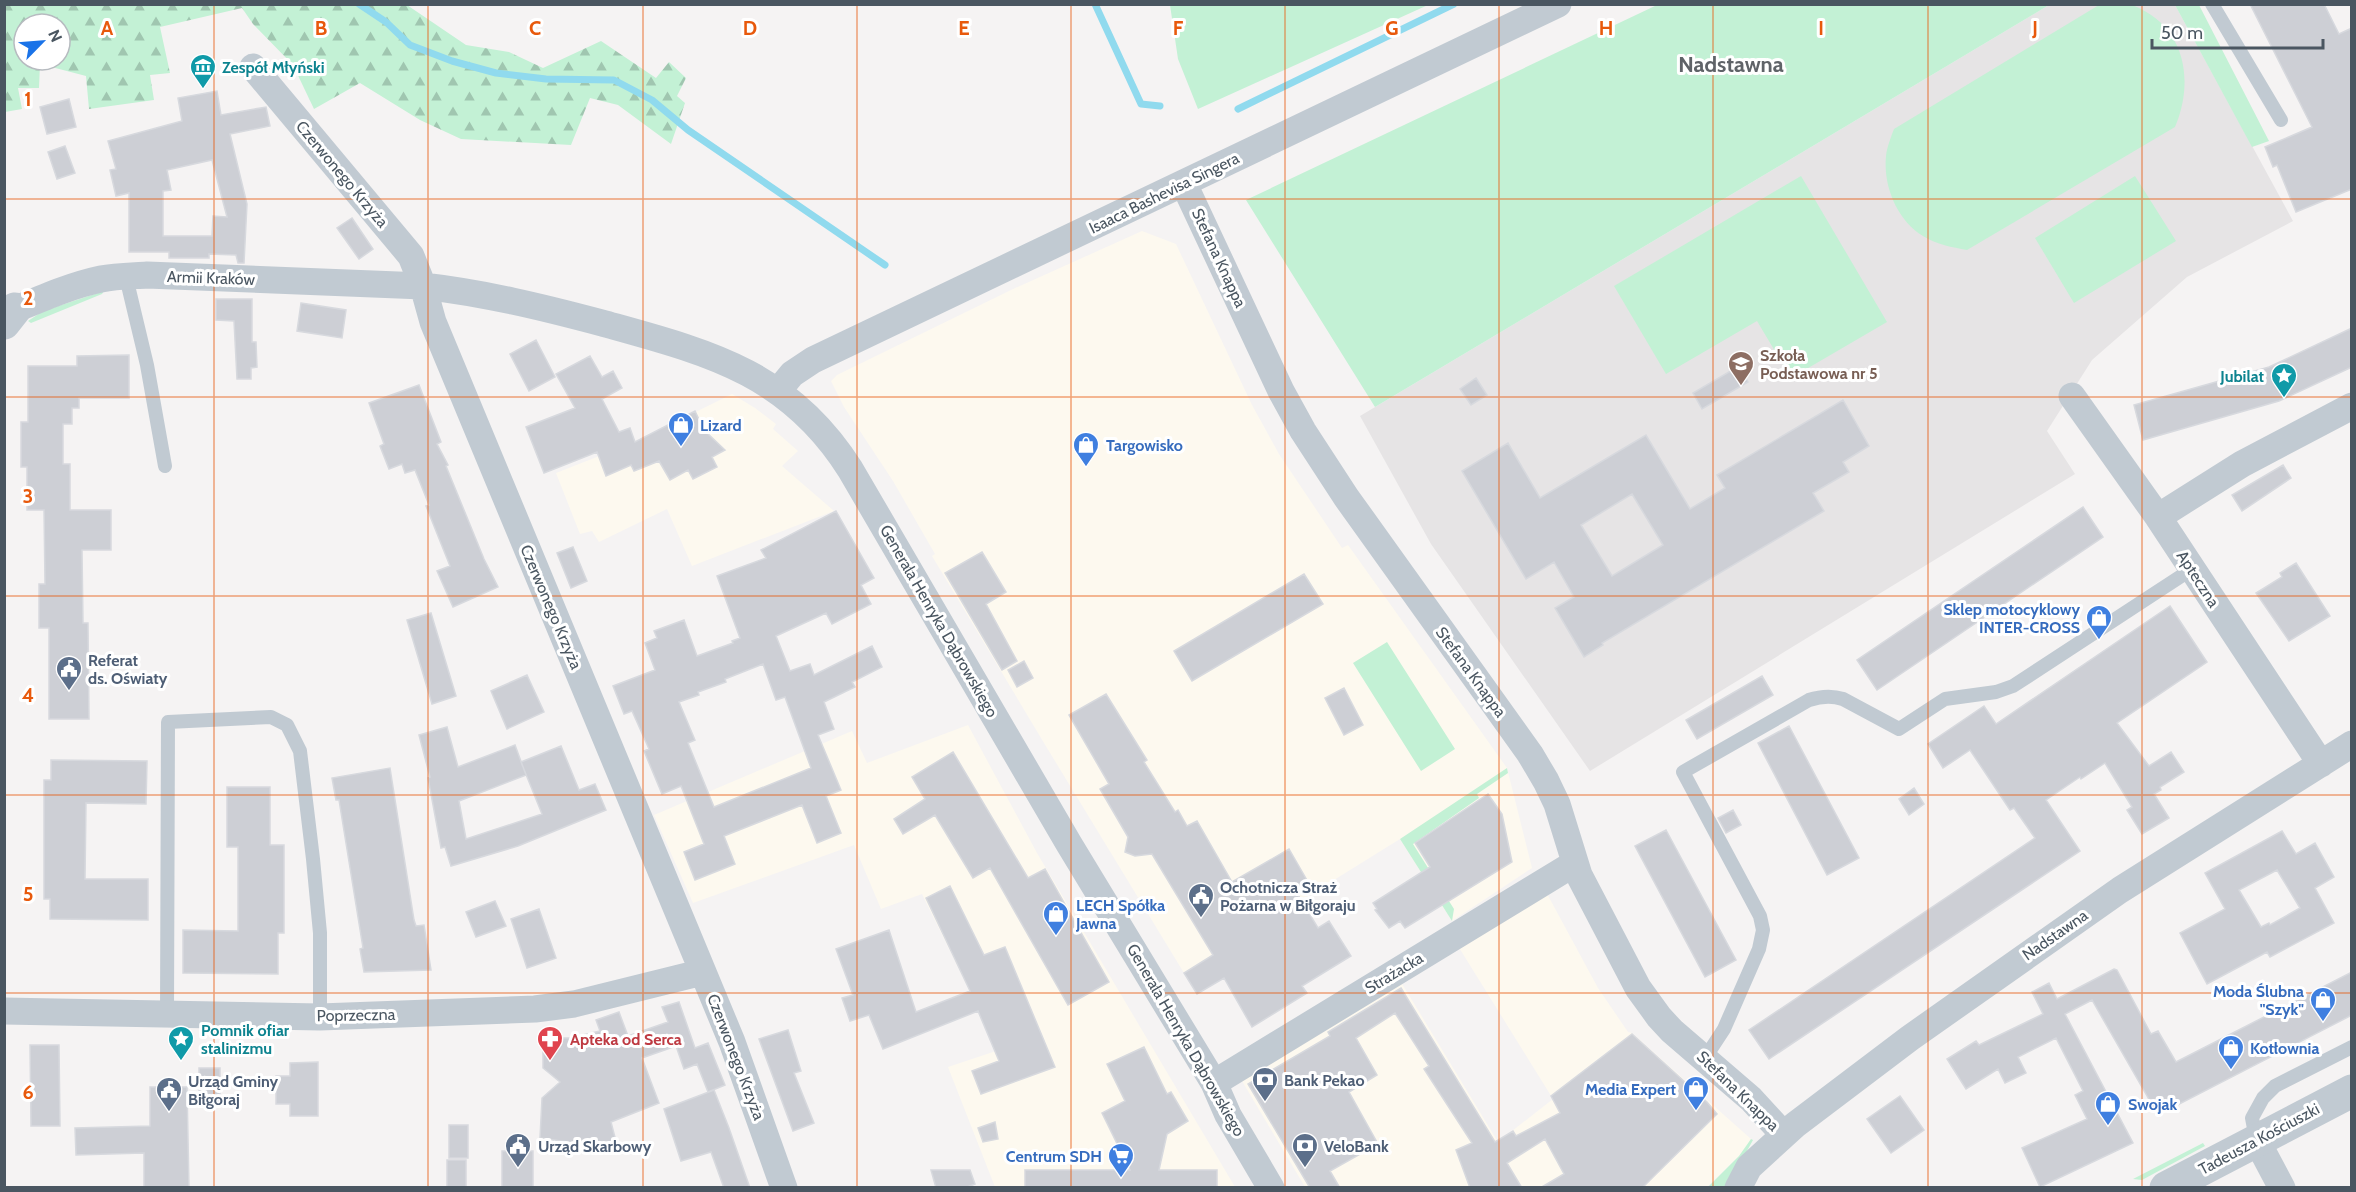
<svg xmlns="http://www.w3.org/2000/svg" width="2356" height="1192" font-family="Cabin,sans-serif">
  <defs>
    <pattern id="forest-firs" width="22" height="20" patternUnits="userSpaceOnUse" patternTransform="scale(1.5)"><rect width="22" height="20" fill="#c3f1d5"/><path d="M5 1l3.5 6h-7zM16 11l3.5 6h-7z" fill="#a0c6b0"/></pattern>
  </defs>
  <rect width="100%" height="100%" fill="#f5f3f3"/>
  <path fill="#fdf9ef" d="M1142,231L1176,244L1252,405L1279,454L1342,548L1348,545L1507,768L1532,868L1452,921L1400,839L1184,973L1044,743L932,556L935,554L893,481L844,407L831,381L837,375L1011,290Z
    M732,394L755,408L776,424L773,429L798,451L782,466L834,511L692,566L667,509L599,542L592,531L580,534L556,473L635,442Z
    M968,725L1037,853L1235,1187H995L948,1067L999,1050L922,894L881,909L854,845L693,903L654,815L852,731L867,763Z
    M1545,890L1598,988L1628,1032L1632,1033L1751,1139L1745,1150L1707,1187H1305L1242,1081L1401,982L1498,1142L1553,1099L1458,946Z"/>
  <path fill="#e6e4e5" d="M2049,5H2175L2293,221L2187,277L2092,360L2047,431L2075,474L1590,771L1431,544L1360,416Z"/>
  <path fill="#c3f1d5" d="M1170,5V4L1428,5L1198,109L1178,59Z
    M1657,5H2049L1375,407L1246,200Z
    M2099,5C2109,4 2123,2 2132,5C2185,25 2195,80 2175,127L1967,250C1952,247 1937,245 1923,236C1897,220 1883,186 1886,156C1887,147 1891,137 1894,129Z
    M2175,5H2199L2269,141L2252,147Z
    M1801,176L1887,322L1791,378L1757,321L1666,374L1614,286Z
    M2135,176L2176,241L2074,303L2035,238Z
    M104,291L102,294L31,323L28,321L43,311Z
    M1387,642L1455,749L1421,771L1353,663Z
    M1507,768L1508,773L1477,794L1479,798L1413,844L1454,909L1452,921L1400,839Z
    M1751,1139L1753,1140L1727,1187L1707,1188L1739,1156Z
    M2203,1143L2205,1146L2142,1180L2133,1179Z"/>
  <path fill="url(#forest-firs)" fill-rule="evenodd" d="M5,4L407,5L466,45L509,52L543,68L601,41L656,78L669,62L686,78L677,96L685,103L671,144L618,105L590,98L571,145L461,139L420,120L360,83L314,109L293,65L253,24L242,8L160,27L170,73L150,75L154,100L89,109L86,76L40,64L39,88H18L22,109L5,112ZM24,24H60V60H24Z"/>
  <g fill="none" stroke-linecap="round" stroke-linejoin="round">
    <path stroke="#90daee" stroke-width="7" d="M359,4L386,22L410,45L452,61L496,73L546,79L614,80L652,100L688,130L885,265
      M1095,4L1141,104L1160,106
      M1238,109L1454,4"/>
  </g>
  <path fill="#cdcfd5" stroke="#d7d9de" stroke-width="1.5" fill-rule="evenodd" d="M2250,4H2324L2339,34L2352,28V189L2296,212L2277,165L2273,167L2265,147L2312,127Z
    M217,91L221,115L266,107L270,126L230,134L247,204L244,263H238L236,255L209,254V258H169V252H129V193L116,196L110,170L116,169L108,141L182,121L178,98ZM212,160L227,217L213,216L212,236H163V191L171,190L167,170Z
    M69,99L76,127L47,134L40,107Z
    M65,146L75,173L57,179L48,152Z
    M352,218L373,249L359,259L337,228Z
    M216,299H252V342H256L257,367L251,368V379H237L234,321L216,320Z
    M301,303L346,310L342,338L297,331Z
    M2352,328V367L2279,401L2143,440L2134,405L2269,367Z
    M536,340L555,377L529,391L510,354Z
    M129,355V398H79V408H72V424H63V464H70V510H111V550H82L83,623H88L89,719H49V628H39V584H45L44,510H27V467H21V422H28V366H77V356Z
    M590,356L602,377L613,371L622,388L602,399L619,432L630,428L635,442L695,411L704,430L725,450L712,457L717,467L693,479L688,470L670,480L659,461L634,471L631,465L606,476L597,452L544,473L526,427L575,408L556,374Z
    M1739,366L1748,382L1702,409L1693,393Z
    M1476,378L1487,395L1471,405L1460,389Z
    M419,385L441,442L437,444L448,465L446,466L484,559L498,587L453,607L437,571L450,566L426,506L429,505L415,470L405,473L402,464L389,469L380,446L384,444L369,403Z
    M1843,400L1869,446L1843,462L1849,472L1813,493L1824,511L1602,643L1603,645L1584,657L1555,608L1574,597L1554,562L1526,579L1462,471L1508,443L1540,498L1646,435L1690,509L1725,488L1717,475ZM1632,494L1663,545L1612,576L1581,525Z
    M2283,465L2291,478L2242,511L2232,495Z
    M2083,507L2103,537L1877,690L1857,660Z
    M836,511L874,578L861,585L871,604L832,624L826,613L776,636L790,671L810,664L814,675L872,646L882,667L852,682L855,687L824,702L834,729L818,735L841,790L826,796L841,833L817,843L802,805L724,836L735,864L695,880L684,852L704,844L681,786L662,794L644,751L649,749L632,711L624,714L613,686L655,670L645,643L657,638L654,631L684,620L697,656L733,643L732,641L740,638L717,576L766,558L761,550ZM763,664L776,700L785,697L811,768L714,807L688,743L695,740L679,702L699,695L698,692L726,682L725,679Z
    M573,547L587,581L571,588L557,553Z
    M982,552L1006,592L986,604L1017,661L1002,670L945,573Z
    M2296,563L2330,616L2289,641L2256,593L2282,577L2280,573Z
    M1304,574L1323,604L1192,681L1174,651Z
    M2170,606L2207,662L2117,723L2149,766L2171,752L2184,772L2160,787L2161,790L2154,794L2169,818L2142,834L2127,810L2132,807L2105,763L2081,779L2080,777L2046,800L2080,851L1769,1059L1749,1030L2035,838L2014,808L2010,810L1970,750L1943,768L1928,744L1984,706L1996,724Z
    M431,613L456,696L432,704L407,620Z
    M1024,661L1033,678L1017,687L1008,670Z
    M527,675L544,712L507,729L491,691Z
    M1762,676L1773,695L1697,739L1686,720Z
    M1344,688L1363,725L1344,735L1325,698Z
    M1106,694L1147,760L1144,762L1175,812L1178,810L1187,826L1197,821L1232,882L1289,849L1308,882L1295,890L1318,928L1329,921L1351,956L1302,986L1307,993L1252,1027L1224,978L1197,994L1184,973L1213,955L1152,854L1135,856L1125,852L1128,837L1100,789L1109,784L1069,715Z
    M1789,726L1859,858L1827,875L1758,743Z
    M447,727L458,767L515,745L526,775L459,801L466,839L542,814L521,762L561,746L579,790L595,784L606,810L518,846L451,866L445,847L441,848L428,778L430,777L419,735Z
    M953,752L1028,878L1045,869L1109,982L1068,1005L990,868L973,878L935,815L903,834L894,819L925,799L912,777Z
    M51,760L147,761L146,804L86,803L85,879H148V920L50,919V899H44V780H51Z
    M390,768L414,920L416,926L424,925L431,970L364,972L360,949L363,948L339,800H336L332,778Z
    M227,787H270V845H284V933H278V974L183,973V930L238,931V847H227Z
    M1914,788L1924,804L1909,815L1899,799Z
    M1488,794L1502,814L1512,862L1405,928L1400,921L1389,928L1375,910L1377,909L1373,903L1430,867L1415,843Z
    M1733,810L1741,825L1726,833L1718,818Z
    M1666,830L1736,960L1705,977L1635,846Z
    M2282,831L2296,854L2315,843L2334,877L2315,888L2334,923L2270,957L2267,952L2207,984L2180,933L2225,909L2205,873ZM2277,870L2300,908L2270,925L2269,923L2261,927L2239,890Z
    M950,886L984,955L1005,947L1055,1067L981,1094L972,1071L999,1061L978,1011L883,1049L869,1015L850,1021L842,998L853,995L836,949L889,930L916,1012L970,991L926,898Z
    M495,901L506,926L476,937L466,912Z
    M539,909L556,958L527,968L511,919Z
    M2114,969L2117,970L2151,1034L2158,1031L2176,1062L2352,972V1015L2158,1115L2092,1000L2065,1014L2133,1143L2040,1187L2022,1148L2087,1119L2075,1095L2083,1091L2056,1038L2018,1057L2026,1073L2005,1083L1998,1069L1966,1089L1947,1059L1976,1041L1979,1045L2043,1014L2032,992L2049,983L2057,999Z
    M1401,988L1495,1142L1513,1131L1516,1136L1560,1113L1551,1096L1632,1034L1707,1102L1717,1114L1642,1188H1540L1564,1174L1545,1139L1507,1163L1522,1188H1470L1456,1150L1472,1143L1424,1069L1429,1066L1395,1013L1356,1038L1377,1075L1349,1092L1378,1144L1330,1171L1340,1188H1310L1248,1084L1330,1036L1328,1032Z
    M679,1002L695,1048L708,1043L725,1085L708,1092L697,1064L684,1069L676,1046L642,1058L659,1103L611,1122L618,1149L540,1138L542,1098L560,1082L543,1068V1038H570L600,1031L596,1020L619,1012L628,1036L668,1022L662,1007Z
    M788,1030L801,1071L794,1073L814,1123L793,1131L759,1039Z
    M30,1045H59L60,1126H31Z
    M1144,1047L1167,1094L1171,1092L1188,1121L1167,1134L1159,1170H1217V1188H1025V1170H1130L1102,1113L1125,1101L1107,1064Z
    M318,1062V1116H290V1104H276V1076H290V1063Z
    M199,1068H220V1103H199Z
    M150,1087H187L189,1188H144V1153L76,1155L75,1128L150,1126Z
    M714,1090L729,1128L750,1188H724L711,1152L681,1161L664,1109Z
    M1900,1096L1924,1130L1891,1153L1867,1119Z
    M995,1122L998,1139L983,1142L978,1128Z
    M449,1125H468V1158H449Z
    M502,1151H533V1188H502Z
    M447,1160H466V1188H447Z
    M931,1170H970L975,1184L965,1188H936Z"/>
  <g fill="none" stroke-linecap="round" stroke-linejoin="round">
    <path stroke="#c1cad2" stroke-width="14" d="M2212,4L2281,120
      M126,277L147,365L165,466
      M167,1014L168,722L271,717L287,725L300,751L313,859L320,933V1017
      M1705,1058L1724,1029L1759,949L1763,930L1760,916L1683,772L1809,700C1821,696 1831,695 1843,699L1899,729L1945,699L1996,692L2013,686L2192,569
      M2256,1139L2252,1118L2263,1098L2275,1086L2352,1047"/>
    <path stroke="#c1cad2" stroke-width="27" d="M253,67L411,256L423,286L433,322L732,1042L784,1188
      M1184,184L1281,391L1303,431L1346,497L1530,754L1546,781L1557,804L1579,875L1638,988L1659,1017L1672,1031L1751,1099L1784,1135
      M4,314C36,301 68,286 101,279C116,276 132,276 147,275L423,286C484,293 542,307 602,323C706,352 788,371 850,469L1069,844L1214,1083L1228,1115L1271,1188
      M778,391L792,374L813,360L1558,4
      M2072,396L2158,517L2321,764
      M2158,517L2242,464L2352,406
      M4,1011L320,1017L535,1009L574,1004L703,972
      M1214,1083L1575,863
      M2256,1139L2282,1188
      M1738,1188L1749,1167L1795,1125L1910,1038L2120,890L2352,744"/>
    <path stroke="#c1cad2" stroke-width="33" d="M4,323L15,309
      M2166,1188L2352,1091"/>
  </g>
  <path fill="none" stroke="#e8590c" stroke-width="1.5" stroke-opacity="0.55" d="M214,4V1188M428,4V1188M643,4V1188M857,4V1188M1071,4V1188M1285,4V1188M1499,4V1188M1713,4V1188M1928,4V1188M2142,4V1188M4,199H2352M4,397H2352M4,596H2352M4,795H2352M4,993H2352"/>
  <defs>
    <symbol id="museum-pin" viewBox="-11 -11 22 30"><path d="M0 17L-7.5 6A9.5 9.5 0 1 1 7.5 6Z" fill="#0f9aa8" stroke="#fff"/><path d="M0-6L6-3V-2H-6V-3ZM-5-1h2V3h-2ZM-1-1h2V3h-2ZM3-1h2V3H3ZM-6 4H6V6H-6Z" fill="#fff"/></symbol>
    <symbol id="school-pin" viewBox="-11 -11 22 30"><path d="M0 17L-7.5 6A9.5 9.5 0 1 1 7.5 6Z" fill="#8d6e63" stroke="#fff"/><path d="M0-5L7-2L0 1L-7-2ZM-4 1L0 2.5L4 1V4Q0 6-4 4Z" fill="#fff"/></symbol>
    <symbol id="sight-pin" viewBox="-11 -11 22 30"><path d="M0 17L-7.5 6A9.5 9.5 0 1 1 7.5 6Z" fill="#0f9aa8" stroke="#fff"/><path d="M0-6L1.8-2.2L6-1.7L2.9 1.2L3.7 5.4L0 3.3L-3.7 5.4L-2.9 1.2L-6-1.7L-1.8-2.2Z" fill="#fff"/></symbol>
    <symbol id="shop-pin" viewBox="-11 -11 22 30"><path d="M0 17L-7.5 6A9.5 9.5 0 1 1 7.5 6Z" fill="#3f7fe0" stroke="#fff"/><path d="M-5-2.5h2.3a2.7 3.5 0 0 1 5.4 0H5L5.5 6h-11ZM-1.5-2.5h3a1.5 2.3 0 0 0-3 0Z" fill="#fff"/></symbol>
    <symbol id="civic-pin" viewBox="-11 -11 22 30"><path d="M0 17L-7.5 6A9.5 9.5 0 1 1 7.5 6Z" fill="#5c6f8a" stroke="#fff"/><path d="M-.6-6.5H3V-4.5H.6V-3L4-1V1h2V6H-6V1h2V-1L-.6-3ZM-1.2 2.5V6h2.4V2.5Z" fill="#fff"/></symbol>
    <symbol id="pharmacy-pin" viewBox="-11 -11 22 30"><path d="M0 17L-7.5 6A9.5 9.5 0 1 1 7.5 6Z" fill="#e0444e" stroke="#fff"/><path d="M-2-6h4v4h4v4h-4v4h-4v-4h-4v-4h4Z" fill="#fff"/></symbol>
    <symbol id="bank-pin" viewBox="-11 -11 22 30"><path d="M0 17L-7.5 6A9.5 9.5 0 1 1 7.5 6Z" fill="#5c6f8a" stroke="#fff"/><path d="M-6-4H6V4H-6ZM0-2.3a2.3 2.3 0 1 0 0 4.6a2.3 2.3 0 1 0 0-4.6Z" fill="#fff"/></symbol>
    <symbol id="supermarket-pin" viewBox="-11 -11 22 30"><path d="M0 17L-7.5 6A9.5 9.5 0 1 1 7.5 6Z" fill="#3f7fe0" stroke="#fff"/><path d="M-6-5.5h2.5l.6 2H6L4.5 2H-2.5L-4.4-4H-6ZM-1.5 3.2a1.3 1.3 0 1 0 .1 0ZM3 3.2a1.3 1.3 0 1 0 .1 0Z" fill="#fff"/></symbol>
  </defs>
  <g fill-rule="evenodd">
    <use href="#museum-pin" x="188" y="52" width="30" height="40"/>
    <use href="#school-pin" x="1726" y="349" width="30" height="40"/>
    <use href="#sight-pin" x="2269" y="361" width="30" height="40"/>
    <use href="#shop-pin" x="666" y="410" width="30" height="40"/>
    <use href="#shop-pin" x="1071" y="430" width="30" height="40"/>
    <use href="#shop-pin" x="2084" y="603" width="30" height="40"/>
    <use href="#civic-pin" x="54" y="654" width="30" height="40"/>
    <use href="#civic-pin" x="1186" y="881" width="30" height="40"/>
    <use href="#shop-pin" x="1041" y="899" width="30" height="40"/>
    <use href="#shop-pin" x="2308" y="985" width="30" height="40"/>
    <use href="#sight-pin" x="166" y="1024" width="30" height="40"/>
    <use href="#pharmacy-pin" x="535" y="1024" width="30" height="40"/>
    <use href="#shop-pin" x="2216" y="1033" width="30" height="40"/>
    <use href="#bank-pin" x="1250" y="1065" width="30" height="40"/>
    <use href="#shop-pin" x="1681" y="1074" width="30" height="40"/>
    <use href="#civic-pin" x="154" y="1075" width="30" height="40"/>
    <use href="#shop-pin" x="2093" y="1089" width="30" height="40"/>
    <use href="#civic-pin" x="503" y="1131" width="30" height="40"/>
    <use href="#bank-pin" x="1290" y="1131" width="30" height="40"/>
    <use href="#supermarket-pin" x="1106" y="1141" width="30" height="40"/>
  </g>
  <g text-anchor="middle" dominant-baseline="central" stroke-width="6" stroke-linejoin="round" paint-order="stroke">
    <g font-size="16" font-weight="bold" fill="#0d838f" stroke="#fff" text-anchor="start">
      <text x="222" y="67">Zespół Młyński</text>
      <text x="2264" y="376" text-anchor="end">Jubilat</text>
      <text x="201" y="1030">Pomnik ofiar<tspan x="201" dy="18">stalinizmu</tspan></text>
    </g>
    <g font-size="16" fill="#4a5661" stroke="#fff">
      <text transform="translate(342 174) rotate(50)">Czerwonego Krzyża</text>
      <text transform="translate(1164 193) rotate(-26)">Isaaca Bashevisa Singera</text>
      <text transform="translate(1219 258) rotate(65)">Stefana Knappa</text>
      <text transform="translate(211 278) rotate(2)">Armii Kraków</text>
      <text transform="translate(2198 579) rotate(57)">Apteczna</text>
      <text transform="translate(551 607) rotate(67)">Czerwonego Krzyża</text>
      <text transform="translate(939 621) rotate(60)">Generała Henryka Dąbrowskiego</text>
      <text transform="translate(1471 672) rotate(54)">Stefana Knappa</text>
      <text transform="translate(2055 935) rotate(-35)">Nadstawna</text>
      <text transform="translate(1394 973) rotate(-31)">Strażacka</text>
      <text transform="translate(356 1015) rotate(-1)">Poprzeczna</text>
      <text transform="translate(1186 1040) rotate(60)">Generała Henryka Dąbrowskiego</text>
      <text transform="translate(736 1057) rotate(69)">Czerwonego Krzyża</text>
      <text transform="translate(1738 1091) rotate(44)">Stefana Knappa</text>
      <text transform="translate(2259 1139) rotate(-28)">Tadeusza Kościuszki</text>
    </g>
    <g font-size="16" font-weight="bold" fill="#785e54" stroke="#fff" text-anchor="start">
      <text x="1760" y="355">Szkoła<tspan x="1760" dy="18">Podstawowa nr 5</tspan></text>
    </g>
    <g font-size="16" font-weight="bold" fill="#366cbe" stroke="#fff" text-anchor="start">
      <text x="700" y="425">Lizard</text>
      <text x="1106" y="445">Targowisko</text>
      <text x="2080" y="609" text-anchor="end">Sklep motocyklowy<tspan x="2080" dy="18">INTER-CROSS</tspan></text>
      <text x="1076" y="905">LECH Spółka<tspan x="1076" dy="18">Jawna</tspan></text>
      <text x="2304" y="991" text-anchor="end">Moda Ślubna<tspan x="2304" dy="18">"Szyk"</tspan></text>
      <text x="2250" y="1048">Kotłownia</text>
      <text x="1676" y="1089" text-anchor="end">Media Expert</text>
      <text x="2128" y="1104">Swojak</text>
      <text x="1102" y="1156" text-anchor="end">Centrum SDH</text>
    </g>
    <g font-size="16" font-weight="bold" fill="#4e5e75" stroke="#fff" text-anchor="start">
      <text x="88" y="660">Referat<tspan x="88" dy="18">ds. Oświaty</tspan></text>
      <text x="1220" y="887">Ochotnicza Straż<tspan x="1220" dy="18">Pożarna w Biłgoraju</tspan></text>
      <text x="1284" y="1080">Bank Pekao</text>
      <text x="188" y="1081">Urząd Gminy<tspan x="188" dy="18">Biłgoraj</tspan></text>
      <text x="538" y="1146">Urząd Skarbowy</text>
      <text x="1324" y="1146">VeloBank</text>
    </g>
    <g font-size="16" font-weight="bold" fill="#be3a42" stroke="#fff" text-anchor="start">
      <text x="570" y="1039">Apteka od Serca</text>
    </g>
    <g font-size="22" font-weight="bold" fill="#5f6368" stroke="#fff">
      <text x="1731" y="64">Nadstawna</text>
    </g>
  </g>
  <g font-size="20" text-anchor="middle" font-weight="bold" fill="#e8590c" stroke="#fff" stroke-width="6" stroke-linejoin="round" paint-order="stroke">
    <text x="107" y="35">A</text>
    <text x="321" y="35">B</text>
    <text x="535" y="35">C</text>
    <text x="750" y="35">D</text>
    <text x="964" y="35">E</text>
    <text x="1178" y="35">F</text>
    <text x="1392" y="35">G</text>
    <text x="1606" y="35">H</text>
    <text x="1821" y="35">I</text>
    <text x="2035" y="35">J</text>
    <text x="28" y="106">1</text>
    <text x="28" y="305">2</text>
    <text x="28" y="503">3</text>
    <text x="28" y="702">4</text>
    <text x="28" y="901">5</text>
    <text x="28" y="1099">6</text>
  </g>
  <rect width="2356" height="1192" fill="none" stroke="#4a5661" stroke-width="12"/>
  <g transform="translate(42 42) rotate(65)"><circle r="28" fill="#ffffff" stroke="#b7bbc0" stroke-width="1.5"/>
  <path d="M0-4.5L10 22L0 15L-10 22Z" fill="#1a73e8"/>
  <text y="-9" font-size="16" font-weight="bold" text-anchor="middle" fill="#4a5661">N</text>
  </g>
  <path d="M2152 39v9h171v-9" fill="none" stroke="#4a5661" stroke-width="3"/>
  <text x="2161" y="39" font-size="18" fill="#4a5661" stroke="#ffffff" stroke-width="4.5" paint-order="stroke">50 m</text>
</svg>
